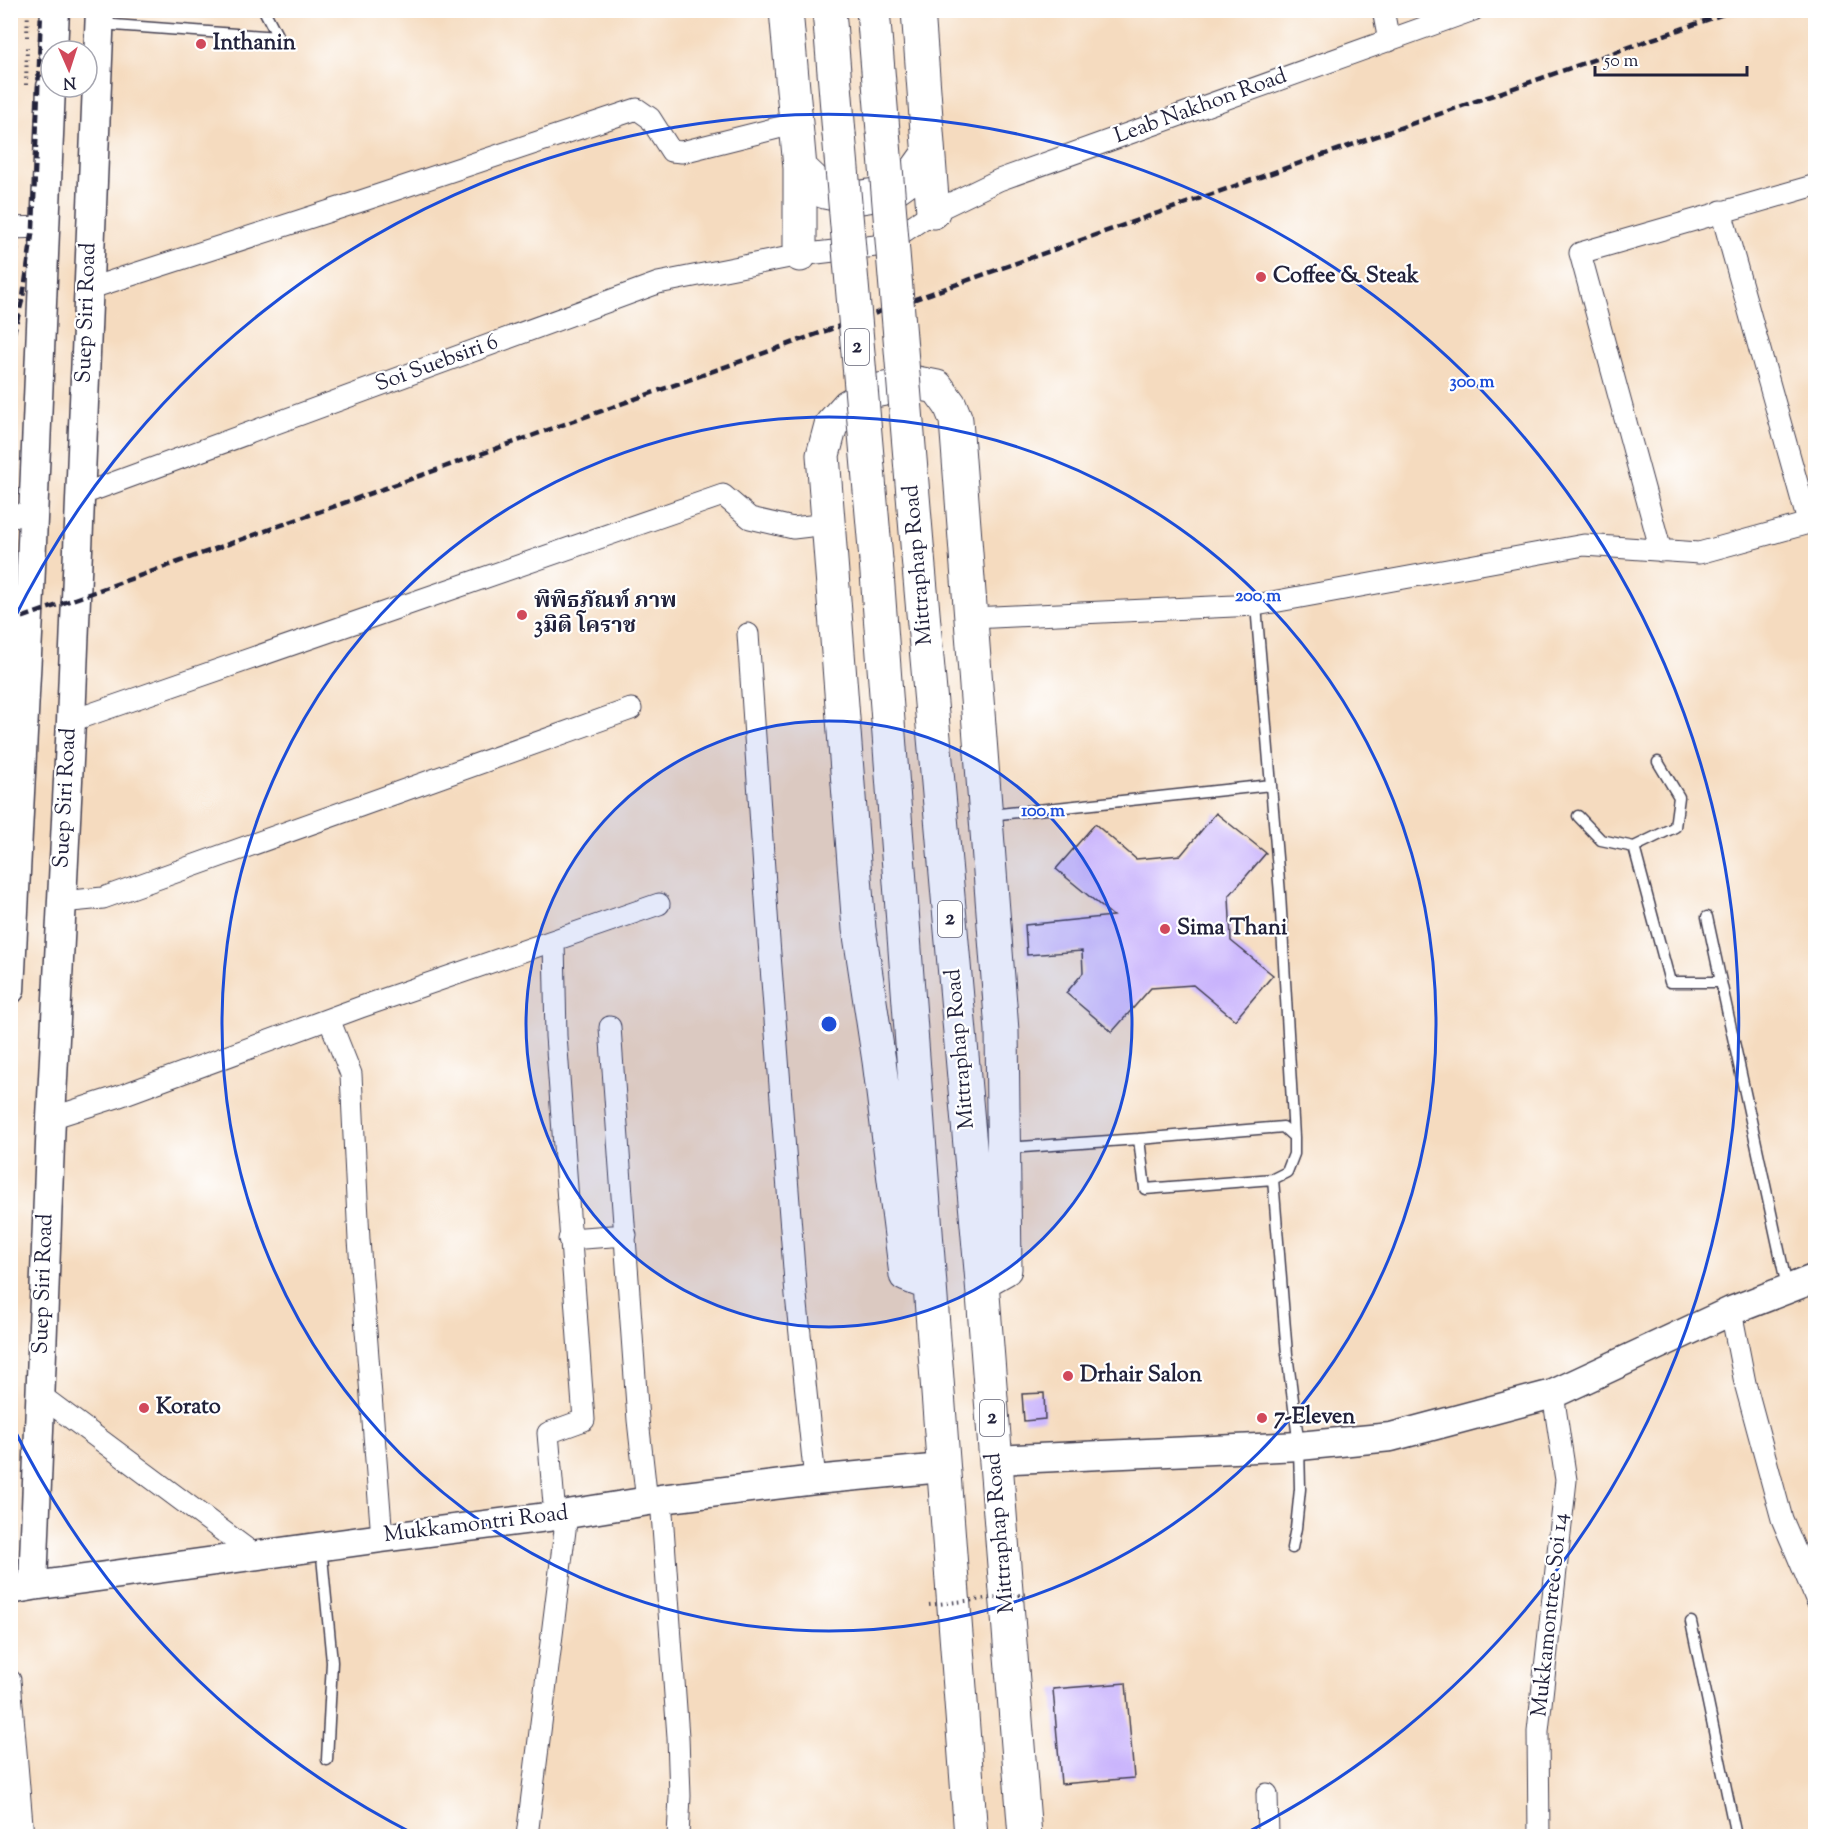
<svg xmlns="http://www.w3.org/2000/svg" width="1826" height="1847" font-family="'Sorts Mill Goudy','Noto Serif Thai',serif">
  <rect width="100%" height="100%" fill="#fff"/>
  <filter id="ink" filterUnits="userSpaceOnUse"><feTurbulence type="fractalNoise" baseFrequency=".0167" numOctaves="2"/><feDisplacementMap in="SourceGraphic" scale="12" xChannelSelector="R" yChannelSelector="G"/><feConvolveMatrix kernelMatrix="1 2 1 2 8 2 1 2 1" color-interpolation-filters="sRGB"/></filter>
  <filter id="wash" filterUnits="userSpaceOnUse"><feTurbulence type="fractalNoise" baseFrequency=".008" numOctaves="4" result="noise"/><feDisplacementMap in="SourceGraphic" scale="24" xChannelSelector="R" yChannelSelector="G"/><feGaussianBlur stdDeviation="1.35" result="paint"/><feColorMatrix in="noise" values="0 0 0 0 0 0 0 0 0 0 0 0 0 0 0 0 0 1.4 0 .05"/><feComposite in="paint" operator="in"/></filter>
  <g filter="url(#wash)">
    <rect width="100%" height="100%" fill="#f5dbbf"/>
    <g id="blocks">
      <path fill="#c7b1fc" d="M1216,813L1266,853L1229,896L1231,941L1273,975L1235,1020L1193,985L1151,988L1112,1032L1066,993L1083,973L1082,951L1027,955L1025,925L1113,916L1056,869L1095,824L1136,859L1181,855Z
        M1044,1393L1045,1419L1024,1421L1022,1394Z
        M1126,1683L1134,1778L1061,1784L1053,1689Z"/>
    </g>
  </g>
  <g filter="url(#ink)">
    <use href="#blocks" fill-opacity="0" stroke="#423e4f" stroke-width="1.5"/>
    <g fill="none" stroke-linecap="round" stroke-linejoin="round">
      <defs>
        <path id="lane" d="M264,10L278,37
          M100,24L278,37
          M1256,605L1280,894L1294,1137
          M990,815L1271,785
          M1578,816L1601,840L1634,847L1670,982H1721
          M1634,847L1675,827L1679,797L1658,762
          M1707,917L1787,1287
          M1139,1139L1283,1127L1294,1137V1154L1287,1172L1273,1179
          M1007,1148L1139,1139L1145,1189L1273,1179L1287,1354L1299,1446L1300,1489L1296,1528L1292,1548
          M321,1546L332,1662L327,1760
          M1691,1622L1736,1836"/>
        <path id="street" d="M1383,10L1389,41
          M1721,211L1808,522
          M10,228L45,227
          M88,289L364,200L637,109L650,118L671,151L682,152L797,123
          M80,495L658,283L800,255L884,245L933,212L999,180L1473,10
          M10,518L33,510
          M1661,551L1580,253L1816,185
          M972,618L1256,605L1584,545L1699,553L1816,521
          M748,634L768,928L796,1295L815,1480
          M71,721L723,495L750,518L793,528L827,524
          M61,902L103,898L631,709
          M554,942L556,1036L584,1420L548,1433L555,1516
          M329,1019L351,1074L359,1240L382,1538
          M610,1027L638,1420L647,1502
          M51,1118L117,1097L361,1007L659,904
          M569,1239L626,1235
          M1731,1311L1745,1383L1782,1519L1816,1599
          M40,1395L255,1555
          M661,1499L678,1737L680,1796L678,1836
          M10,1680L23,1836
          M1267,1794L1268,1836
          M527,1836L567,1514
          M1539,1836L1538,1731L1566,1480L1553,1394"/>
        <path id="secondary" d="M53,51L55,10
          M10,990L29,615L51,87
          M995,1460L1299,1446L1391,1437L1553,1394L1731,1311L1816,1278
          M33,1586L51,1118L71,721L100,10
          M10,1590L33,1586L382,1538L555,1516L661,1499L815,1480L942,1468"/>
        <path id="highway" d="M786,10L800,168V255
          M829,10L839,134
          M873,10L883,131
          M918,10L933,212
          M800,168L825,192L855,198L888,193L913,175L928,154
          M918,556L982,1282L1025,1836
          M876,560L971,1836
          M929,1284L906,1275L879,1061L859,929L823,455L831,425L848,406L874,391L917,383L937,387L950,405L956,420L1002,1031L1005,1269L982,1282"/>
      </defs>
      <use href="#lane" stroke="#423e4f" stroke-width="13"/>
      <use href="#street" stroke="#423e4f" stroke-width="23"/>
      <use href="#secondary" stroke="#423e4f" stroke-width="31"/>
      <use href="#highway" stroke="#423e4f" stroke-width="35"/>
      <path stroke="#423e4f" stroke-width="4" stroke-dasharray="1.5 4.5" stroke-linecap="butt" d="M27,37L28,10
        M26,85L27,47
        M10,285L18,248"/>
      <use href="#lane" stroke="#fff" stroke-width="10"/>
      <use href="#street" stroke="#fff" stroke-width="21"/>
      <use href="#secondary" stroke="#fff" stroke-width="28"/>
      <use href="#highway" stroke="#fff" stroke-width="33"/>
      <path stroke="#22223b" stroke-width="4.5" stroke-dasharray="9 4.5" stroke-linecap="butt" d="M10,348L23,297L33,228L41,10
        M10,622L1033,257L1735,10"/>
      <defs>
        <path id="highway-bridge" d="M883,131L918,556
          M839,134L876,560"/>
      </defs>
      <use href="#highway-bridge" stroke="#423e4f" stroke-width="35" stroke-linecap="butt"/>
      <path stroke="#423e4f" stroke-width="4" stroke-dasharray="1.5 4.5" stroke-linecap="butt" d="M929,1605L1030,1594"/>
      <use href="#highway-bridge" stroke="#fff" stroke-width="33"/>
    </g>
  </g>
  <circle cx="829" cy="1024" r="303" fill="#1d4ed8" fill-opacity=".12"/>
  <g fill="none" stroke="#1d4ed8" stroke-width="3">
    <circle cx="829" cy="1024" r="303"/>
    <circle cx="829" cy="1024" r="607"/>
    <path d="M416 1835A910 910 0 0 1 11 1423M11 625A910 910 0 1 1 1242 1835"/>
  </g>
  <g fill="#d1495b" stroke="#fff" stroke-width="2">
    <circle cx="201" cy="44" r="6"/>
    <circle cx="1261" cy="277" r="6"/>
    <circle cx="522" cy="615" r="6"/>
    <circle cx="1165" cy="929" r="6"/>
    <circle cx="1068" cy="1376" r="6"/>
    <circle cx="144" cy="1408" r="6"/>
    <circle cx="1262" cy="1418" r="6"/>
  </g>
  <g text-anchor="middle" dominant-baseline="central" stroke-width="4.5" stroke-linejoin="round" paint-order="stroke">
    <g fill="#fff" stroke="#646476" stroke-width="1.5">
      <rect x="845" y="329" width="24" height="36" rx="4.5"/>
      <rect x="938" y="901" width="24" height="36" rx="4.5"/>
      <rect x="980" y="1400" width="24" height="36" rx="4.5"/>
    </g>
    <g font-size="21" font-weight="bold" fill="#22223b">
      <text x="857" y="347">2</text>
      <text x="950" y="919">2</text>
      <text x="992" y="1418">2</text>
    </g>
    <g font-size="22" font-weight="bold" fill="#22223b" stroke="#fff" text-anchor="start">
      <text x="213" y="44">Inthanin</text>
      <text x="1273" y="277">Coffee &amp; Steak</text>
      <text x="534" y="602">พิพิธภัณท์ ภาพ<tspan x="534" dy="25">3มิติ โคราช</tspan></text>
      <text x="1177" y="929">Sima Thani</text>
      <text x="1080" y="1376">Drhair Salon</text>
      <text x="156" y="1408">Korato</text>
      <text x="1274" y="1418">7-Eleven</text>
    </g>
    <g font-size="22" fill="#22223b" stroke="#fff">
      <text transform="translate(1201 107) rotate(-20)">Leab Nakhon Road</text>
      <text transform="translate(87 313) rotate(-88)">Suep Siri Road</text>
      <text transform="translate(437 364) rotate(-20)">Soi Suebsiri 6</text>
      <text transform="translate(919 565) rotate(-95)">Mittraphap Road</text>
      <text transform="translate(66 798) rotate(-87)">Suep Siri Road</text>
      <text transform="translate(961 1049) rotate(-95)">Mittraphap Road</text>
      <text transform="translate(44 1284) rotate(-88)">Suep Siri Road</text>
      <text transform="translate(476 1525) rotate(-7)">Mukkamontri Road</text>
      <text transform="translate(1001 1533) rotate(-95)">Mittraphap Road</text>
      <text transform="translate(1551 1615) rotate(-84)">Mukkamontree Soi 14</text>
    </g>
  </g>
  <circle cx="829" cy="1024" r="9" fill="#1d4ed8" stroke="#fff" stroke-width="3"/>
  <g font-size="18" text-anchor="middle" font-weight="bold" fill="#1d4ed8" stroke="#fff" stroke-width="4.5" stroke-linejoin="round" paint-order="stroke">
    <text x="1472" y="387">300 m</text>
    <text x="1258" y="601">200 m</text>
    <text x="1043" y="816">100 m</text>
  </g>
  <rect width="1826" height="1847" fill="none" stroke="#fff" stroke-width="36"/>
  <g transform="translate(69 69) rotate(177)"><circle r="28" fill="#ffffff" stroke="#a7a7b1" stroke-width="1.5"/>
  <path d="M0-4.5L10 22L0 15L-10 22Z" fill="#d1495b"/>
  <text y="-9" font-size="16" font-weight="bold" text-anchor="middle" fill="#22223b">N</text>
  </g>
  <path d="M1595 66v9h152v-9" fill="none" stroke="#22223b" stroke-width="3"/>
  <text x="1604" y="66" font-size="18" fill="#22223b" stroke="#ffffff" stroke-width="4.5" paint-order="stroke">50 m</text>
</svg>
